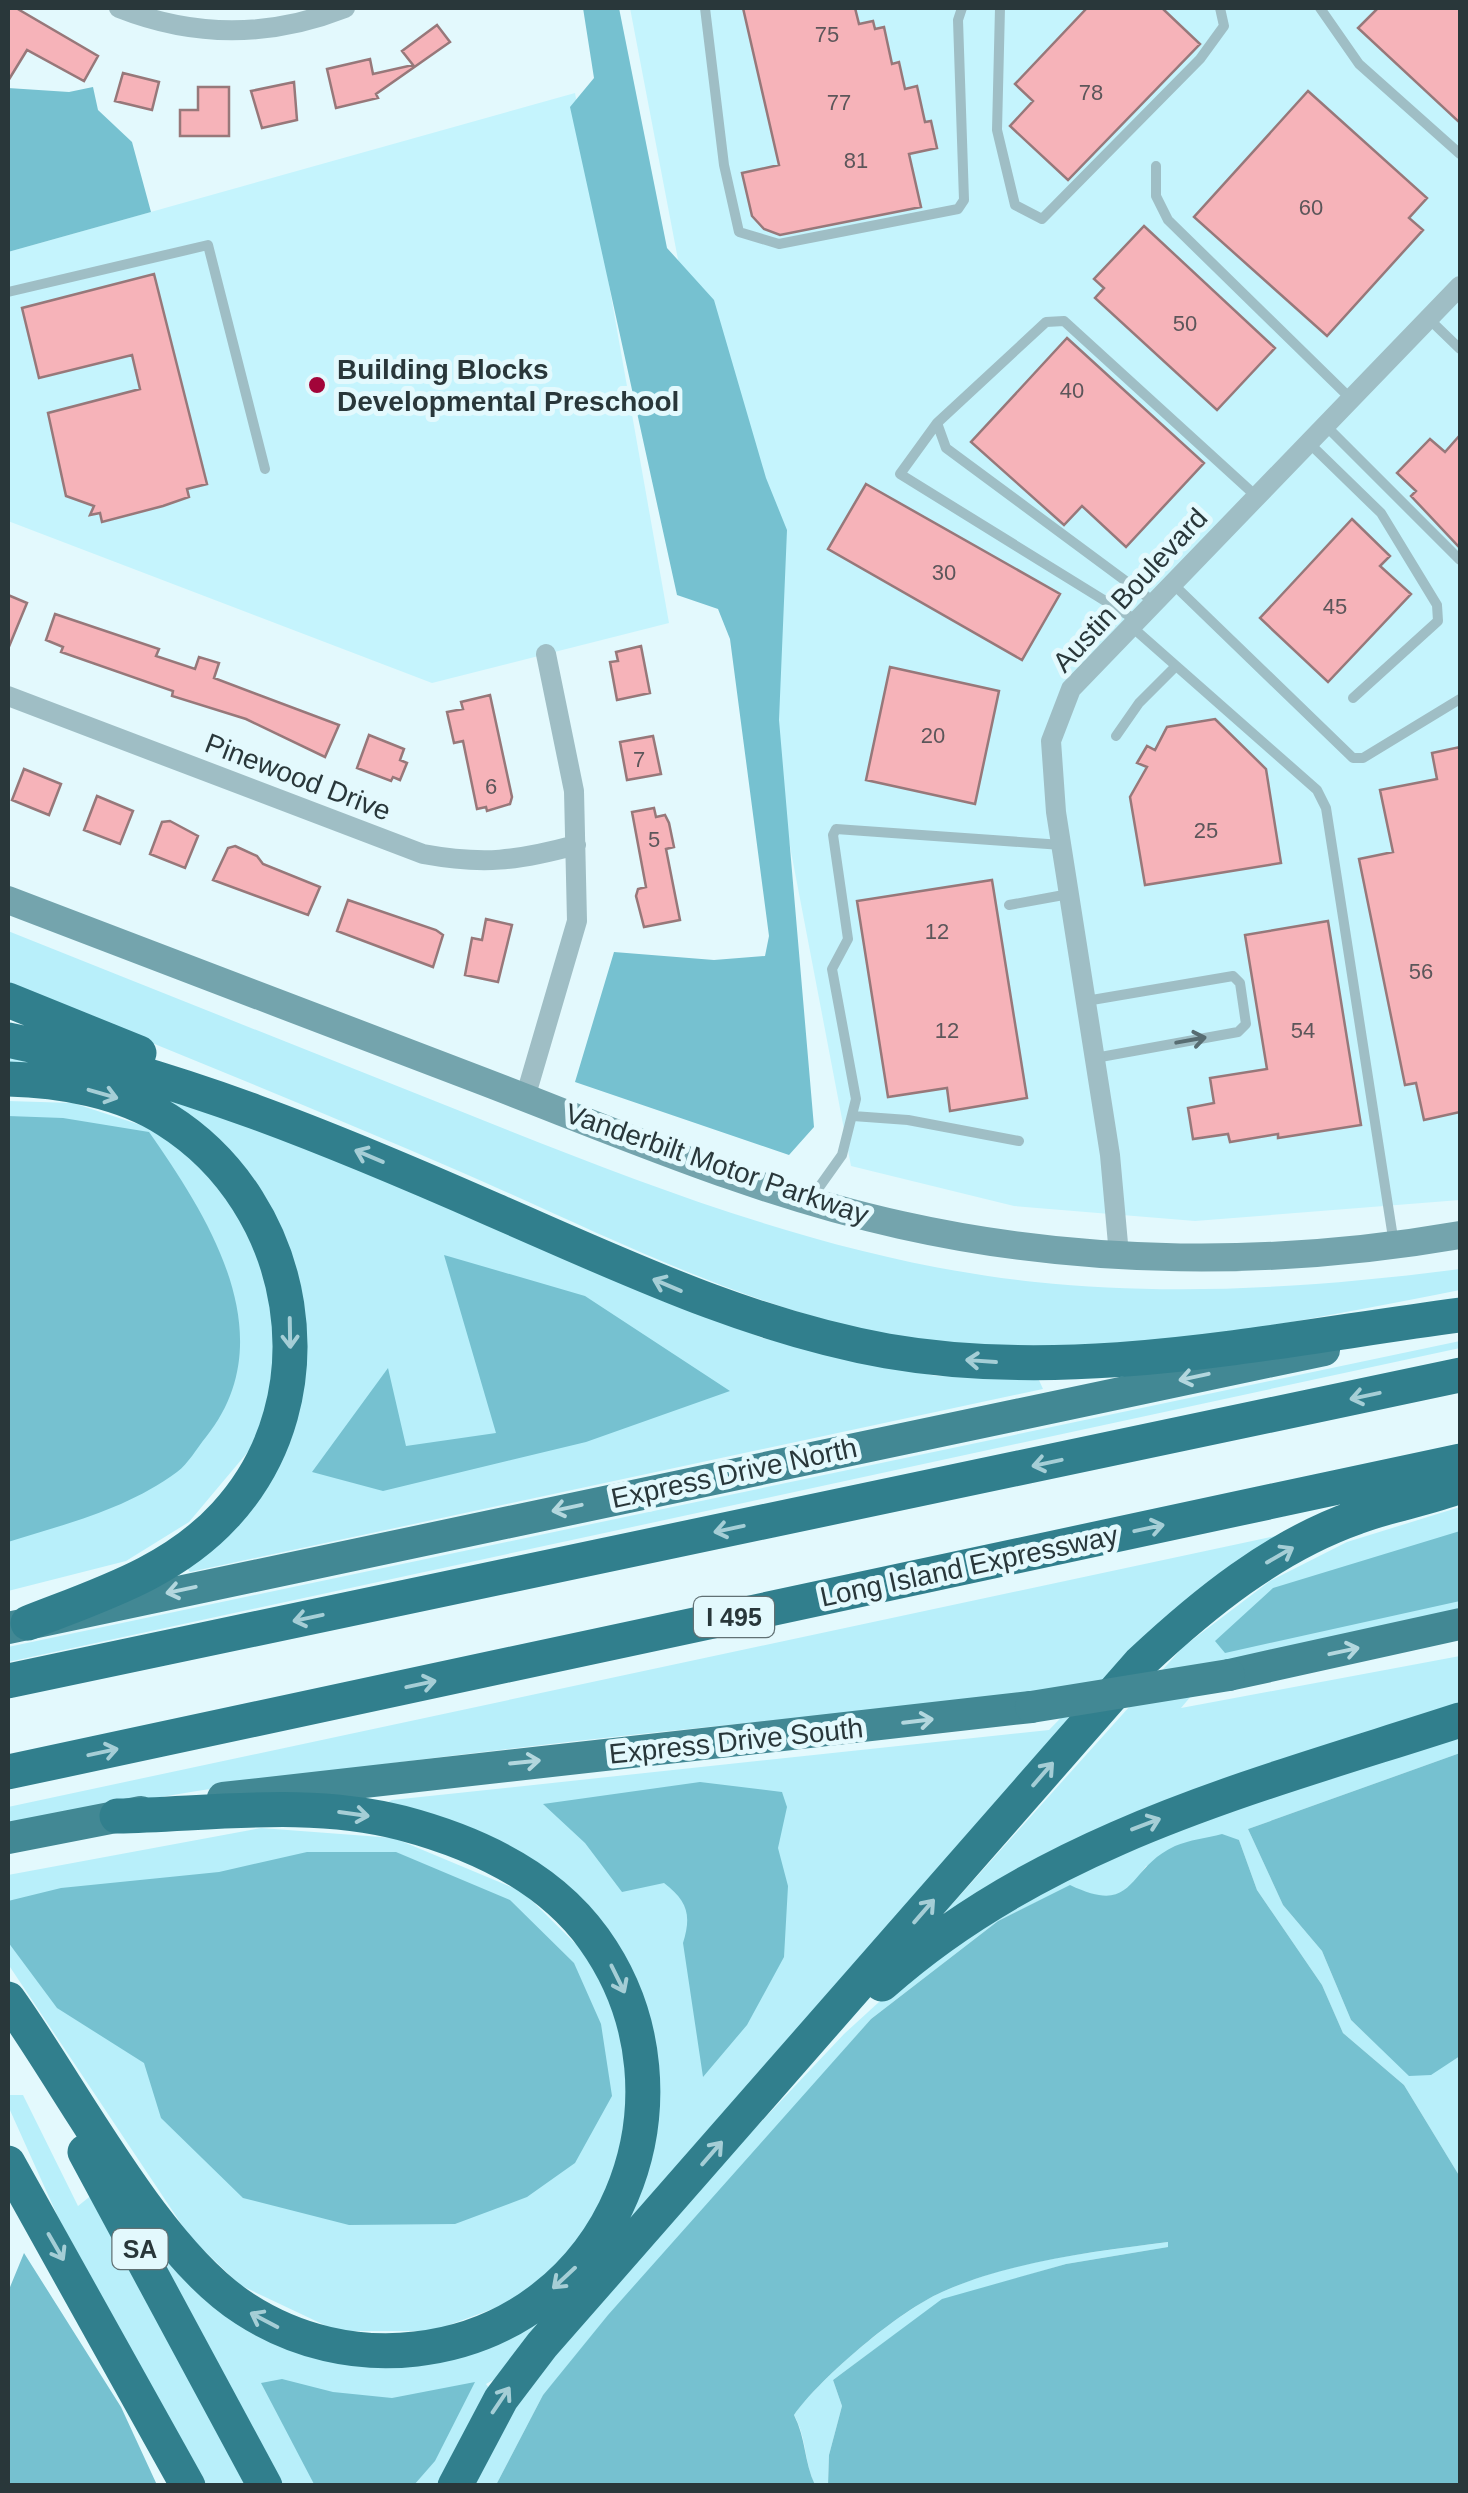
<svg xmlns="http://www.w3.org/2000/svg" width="1468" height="2493" font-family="Arial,sans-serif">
  <rect width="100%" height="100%" fill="#e3f9fd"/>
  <path fill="#c5f4fd" d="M630,8H1460V1200L1195,1221L1014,1206L851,1166Z
    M575,93L669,623L432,683L8,521V252Z"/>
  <path fill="#b8effa" d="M8,931C158,991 309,1051 460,1111C645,1185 836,1261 1035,1282C1176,1297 1321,1287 1460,1269V1290C1305,1320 1116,1361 959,1346C782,1328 622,1242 461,1172C311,1107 159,1046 8,984Z
    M8,1057L249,1120L762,1338L936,1376L1038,1378L1043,1389L190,1572L187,1568L235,1527L306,1333L211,1136L8,1066Z
    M8,1101L73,1103L156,1130L223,1185L267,1270L280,1366L252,1447L189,1522L126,1561L8,1591Z
    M1460,1341V1348L8,1662V1647Z
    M1460,1507V1615L1218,1664L1181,1708L1460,1656V1716L954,1924L945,1912L1183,1647L1270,1581L1347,1542Z
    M1294,1532L1235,1567L509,2371L486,2384L495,2396L445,2485H281L160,2265L173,2257L229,2309L430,2360L619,2234L653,2155L657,2068L576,1902L382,1805L392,1800L1049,1730L1091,1687C729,1728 365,1753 8,1825V1807Z
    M1460,1735V1753L1248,1829L1283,1905L1322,1951L1351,2020L1409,2075L1431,2074L1460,2056V2177L1404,2085L1343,2033L1322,1985L1257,1890L1239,1840L1146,1866L1129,1890L1118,1896L1097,1898L1070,1886L998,1921L871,2019L543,2395L496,2485L466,2486L496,2426L645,2245L844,2034L914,1970L1060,1880L1196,1822Z
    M261,1828L394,1838L523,1892L594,1962L619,2019L632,2104L614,2183L573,2253L517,2300L433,2331H337L240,2285L190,2237L8,1964V1875Z
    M10,2095H23L78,2206L93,2194L253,2485H204L58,2217L9,2108Z
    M1169,2242L1168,2247L1066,2264L942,2300L833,2380L842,2406L829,2455L828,2485H815C804,2462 807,2438 794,2415C821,2377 899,2311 942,2292C1008,2261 1098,2251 1169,2242Z"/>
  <path fill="#76c1d0" d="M583,8H619L667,248L714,300L766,478L787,530L779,720L814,1127L789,1155L575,1082L614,952L714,960L765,956L769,936L730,639L718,609L677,595L570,107L594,78Z
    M93,87L98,110L132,142L151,212L8,252V88L69,92Z
    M8,1116L63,1118L149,1132C210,1219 285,1338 206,1437C197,1448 188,1464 177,1472C127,1509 66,1524 8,1542Z
    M444,1255L585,1296L730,1391L586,1442L383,1491L312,1472L388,1368L406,1446L496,1433Z
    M1460,1531V1601L1225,1653L1215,1641L1273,1588Z
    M1460,1753V2056L1431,2075L1409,2076L1351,2020L1322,1951L1283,1905L1248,1829Z
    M700,1782L782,1792L787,1807L778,1848L788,1886L784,1957L747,2025L703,2077L683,1943C692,1914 687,1901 664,1883L622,1892L585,1843L543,1804Z
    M1222,1834L1239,1840L1257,1890L1322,1985L1343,2033L1404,2085L1460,2177V2485H828L829,2455L842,2406L833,2380L942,2299L1066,2264L1168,2247V2242C1097,2251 1007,2262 942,2292C899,2311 822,2376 794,2415C806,2438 804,2462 815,2485H496L543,2395L608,2315L871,2019L998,1921L1070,1885C1137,1917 1125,1869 1175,1846C1189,1840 1207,1838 1222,1834Z
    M307,1852H396L510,1900L574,1963L601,2024L612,2096L575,2163L527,2197L455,2224L349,2225L243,2198L161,2118L144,2063L57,2008L8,1942V1901L61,1888L219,1872Z
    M24,2253L121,2407L157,2485H8V2292Z
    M282,2379L333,2392L392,2398L475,2382L435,2461L414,2485L315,2486L261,2383Z"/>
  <path fill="#f6b3b9" stroke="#97787a" stroke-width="2.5" d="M8,8H16L98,56L84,81L27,50L8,81Z
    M743,8H855L859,24L873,21L875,29L884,27L892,64L899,62L905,89L917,86L925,122L931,121L937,148L909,154L921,207L780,235L764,229L752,216L742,173L779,165Z
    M1087,8H1162L1200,44L1068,180L1010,126L1033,101L1015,84Z
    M1378,8H1460V123L1358,28Z
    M437,25L450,42L376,94L378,98L336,108L327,69L370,59L373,74L413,65L402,51Z
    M123,73L159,82L152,110L115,101Z
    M294,82L297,120L262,128L251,91Z
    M198,87H229V136H180V110H198Z
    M1308,91L1427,198L1409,218L1423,230L1327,336L1194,217Z
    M1144,226L1275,348L1217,410L1095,298L1104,288L1094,279Z
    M154,274L207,484L187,489L189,497L163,506L102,522L100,513L90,515L94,506L66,496L48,413L140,389L132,355L39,378L22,308Z
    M1067,338L1204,463L1126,547L1082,506L1064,525L971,442Z
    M1460,435V548L1411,496L1416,491L1397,473L1430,439L1445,452Z
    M866,484L1060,594L1022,660L828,549Z
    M1352,519L1390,556L1380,566L1411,594L1328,682L1260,618Z
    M8,595L27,603L8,649Z
    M55,614L159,649L156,656L195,669L199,657L219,663L214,678L339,725L325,757L246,719L172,696L173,691L61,652L63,647L46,640Z
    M641,646L650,693L617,700L610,662L618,661L616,652Z
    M890,667L999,691L975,804L866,780Z
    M490,695L512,797L510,804L487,811L486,807L477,809L463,741L454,743L447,712L463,709L461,702Z
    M1215,719L1266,769L1281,863L1145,885L1130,797L1147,767L1137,763L1147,746L1155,750L1167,727Z
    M369,735L404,749L400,760L407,763L400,780L393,777L391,781L357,768Z
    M653,736L661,774L627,780L620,742Z
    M1460,747V1112L1424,1120L1416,1083L1405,1085L1359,859L1393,852L1380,790L1437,779L1432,753Z
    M24,769L61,784L49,815L12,800Z
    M97,796L133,811L120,844L84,830Z
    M654,808L656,817L665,815L669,823L674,847L666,849L680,920L644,927L636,896L638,889L646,887L632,812Z
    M170,821L198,836L185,868L150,854L162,822Z
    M235,846L257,856L263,864L320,887L308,915L213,880L228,848Z
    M992,880L1027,1098L950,1111L947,1088L888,1097L857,901Z
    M348,900L436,930L443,935L433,967L337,931Z
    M486,919L512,925L498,982L465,975L472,938L482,940Z
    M1328,921L1361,1125L1278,1138V1134L1230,1142L1228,1134L1193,1139L1188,1108L1214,1103L1210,1078L1267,1069L1245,935Z"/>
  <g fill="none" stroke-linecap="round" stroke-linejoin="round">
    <path stroke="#9fbec5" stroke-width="10" d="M705,8L724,165L739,232L779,244L958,209L964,200L958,20L962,8
      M1000,8L997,130L1015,205L1042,219L1200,59L1224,26L1220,8
      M1320,8L1359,64L1460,154
      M1156,166V196L1168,220L1351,399
      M8,292L208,245L265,469
      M1429,319L1460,349
      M937,423L900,474L1136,620
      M1325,425L1460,560
      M1309,443L1381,513L1437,605L1438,621L1353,698
      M1173,584L1353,758H1363L1460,699
      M1154,602L946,448L937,423L1046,322L1064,321L1256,496
      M1132,627L1317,790L1326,808L1394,1244
      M1116,736L1139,703L1176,666
      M1009,905L1069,894
      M1086,1001L1233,976L1240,983L1246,1024L1238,1032L1095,1058
      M853,1116L908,1120L1019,1141
      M810,1200L842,1155L856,1099L832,969L848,939L833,835L836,829L1062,845"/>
    <path stroke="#9fbec5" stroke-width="20" d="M119,8C195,38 269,38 345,8
      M8,696L423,854C483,865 517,861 576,845
      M525,1098L577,921L574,791L546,654
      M1119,1255L1110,1155L1056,812L1051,741L1071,689L1460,286"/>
    <path stroke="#74a4ad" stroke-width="28" d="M8,900C164,960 320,1020 477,1079C616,1132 755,1193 901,1225C1084,1266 1276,1267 1460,1235"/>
    <path stroke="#428894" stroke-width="32" d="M8,1628L1324,1350
      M1229,1675L1460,1624
      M223,1798L1031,1707
      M8,1838L141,1812"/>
    <path stroke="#317f8d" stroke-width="35" d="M8,1000L139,1053
      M8,1040C178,1075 335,1140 494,1210C623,1266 748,1326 887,1351C1077,1384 1271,1340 1460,1315
      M8,1079C60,1080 122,1091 167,1120C300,1204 334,1397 225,1515C172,1573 99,1595 28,1623
      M8,1681L1460,1375
      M8,1772L1460,1461
      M882,1984C1046,1838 1257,1786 1460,1720
      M8,1999C72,2088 155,2252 245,2309C296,2342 356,2356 416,2349C614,2327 707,2097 594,1939C549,1876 474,1842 402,1823C309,1799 211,1814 117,1816
      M85,2152L265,2486
      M8,2163L188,2486
      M455,2486L501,2399L542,2345L1140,1663C1203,1604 1274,1546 1357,1517C1391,1504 1427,1499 1460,1486"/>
    <path stroke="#428894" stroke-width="32" d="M1031,1707L1229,1675"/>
  </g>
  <defs><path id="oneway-shaft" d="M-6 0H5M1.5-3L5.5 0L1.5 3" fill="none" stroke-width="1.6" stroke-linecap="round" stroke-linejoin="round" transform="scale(2.5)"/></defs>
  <use stroke="#586d72" href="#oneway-shaft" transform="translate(1191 1040) rotate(-10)"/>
  <g stroke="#a5ced6">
    <use href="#oneway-shaft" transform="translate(103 1094) rotate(16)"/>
    <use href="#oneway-shaft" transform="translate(369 1156) rotate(-157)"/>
    <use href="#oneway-shaft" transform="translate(667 1285) rotate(-157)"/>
    <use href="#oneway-shaft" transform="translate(290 1333) rotate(89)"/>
    <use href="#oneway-shaft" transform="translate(981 1361) rotate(-176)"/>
    <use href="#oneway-shaft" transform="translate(1365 1396) rotate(168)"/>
    <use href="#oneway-shaft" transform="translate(1047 1463) rotate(168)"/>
    <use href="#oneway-shaft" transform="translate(1149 1528) rotate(-12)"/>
    <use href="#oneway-shaft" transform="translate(729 1529) rotate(168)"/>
    <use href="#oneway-shaft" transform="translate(1280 1555) rotate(-30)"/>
    <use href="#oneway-shaft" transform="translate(308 1618) rotate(168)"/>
    <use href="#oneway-shaft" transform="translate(421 1684) rotate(-12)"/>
    <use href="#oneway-shaft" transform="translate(103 1752) rotate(-12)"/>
    <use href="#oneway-shaft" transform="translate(1043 1774) rotate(-49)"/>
    <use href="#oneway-shaft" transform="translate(354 1814) rotate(8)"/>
    <use href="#oneway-shaft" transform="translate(1146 1824) rotate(-21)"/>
    <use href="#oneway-shaft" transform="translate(924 1911) rotate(-49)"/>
    <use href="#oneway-shaft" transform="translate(618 1979) rotate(64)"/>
    <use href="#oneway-shaft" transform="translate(712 2153) rotate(-49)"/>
    <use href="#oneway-shaft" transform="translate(56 2247) rotate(60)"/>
    <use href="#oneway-shaft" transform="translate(564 2278) rotate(137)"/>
    <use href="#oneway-shaft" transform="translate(264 2320) rotate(-152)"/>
    <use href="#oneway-shaft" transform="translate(501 2400) rotate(-56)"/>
  </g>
  <g stroke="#b3d7de">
    <use href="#oneway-shaft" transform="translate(1194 1377) rotate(168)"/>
    <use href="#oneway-shaft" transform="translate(567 1508) rotate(168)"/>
    <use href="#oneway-shaft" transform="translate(181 1590) rotate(168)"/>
    <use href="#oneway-shaft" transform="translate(1344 1651) rotate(-12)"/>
    <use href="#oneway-shaft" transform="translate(918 1721) rotate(-7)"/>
    <use href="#oneway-shaft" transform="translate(525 1762) rotate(-6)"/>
  </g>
  <circle fill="#a20439" stroke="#e3f9fd" stroke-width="4" cx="317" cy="385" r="10"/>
  <g text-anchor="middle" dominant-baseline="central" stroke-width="10" stroke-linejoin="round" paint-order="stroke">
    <g font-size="22" fill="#5c565a">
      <text x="827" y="34">75</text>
      <text x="1091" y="92">78</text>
      <text x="839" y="102">77</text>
      <text x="856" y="160">81</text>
      <text x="1311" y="207">60</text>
      <text x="1185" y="323">50</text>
      <text x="1072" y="390">40</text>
      <text x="944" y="572">30</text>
      <text x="1335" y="606">45</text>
      <text x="933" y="735">20</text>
      <text x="639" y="759">7</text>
      <text x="491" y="786">6</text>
      <text x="1206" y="830">25</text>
      <text x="654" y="839">5</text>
      <text x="937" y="931">12</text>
      <text x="1421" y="971">56</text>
      <text x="947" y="1030">12</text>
      <text x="1303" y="1030">54</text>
    </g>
    <g fill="#e3f9fd" stroke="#617174" stroke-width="2.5">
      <rect x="694" y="1597" width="80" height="40" rx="8"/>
      <rect x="112.5" y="2229" width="55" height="40" rx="8"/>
    </g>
    <g font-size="25" font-weight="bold" fill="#29373a">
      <text x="734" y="1617">I 495</text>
      <text x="140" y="2249">SA</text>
    </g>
    <g font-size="28" font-weight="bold" fill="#29373a" stroke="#e3f9fd" text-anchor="start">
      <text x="337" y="369">Building Blocks<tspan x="337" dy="32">Developmental Preschool</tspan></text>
    </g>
    <g font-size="28" fill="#29373a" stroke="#e3f9fd">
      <text transform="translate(1130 590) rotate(-47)">Austin Boulevard</text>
      <text transform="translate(298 777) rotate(21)">Pinewood Drive</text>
      <text transform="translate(717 1164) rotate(19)">Vanderbilt Motor Parkway</text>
      <text transform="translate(734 1473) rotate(-12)">Express Drive North</text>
      <text transform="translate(969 1566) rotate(-12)">Long Island Expressway</text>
      <text transform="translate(736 1741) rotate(-6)">Express Drive South</text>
    </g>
  </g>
  <rect width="1468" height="2493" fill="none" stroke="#29373a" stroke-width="20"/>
</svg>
